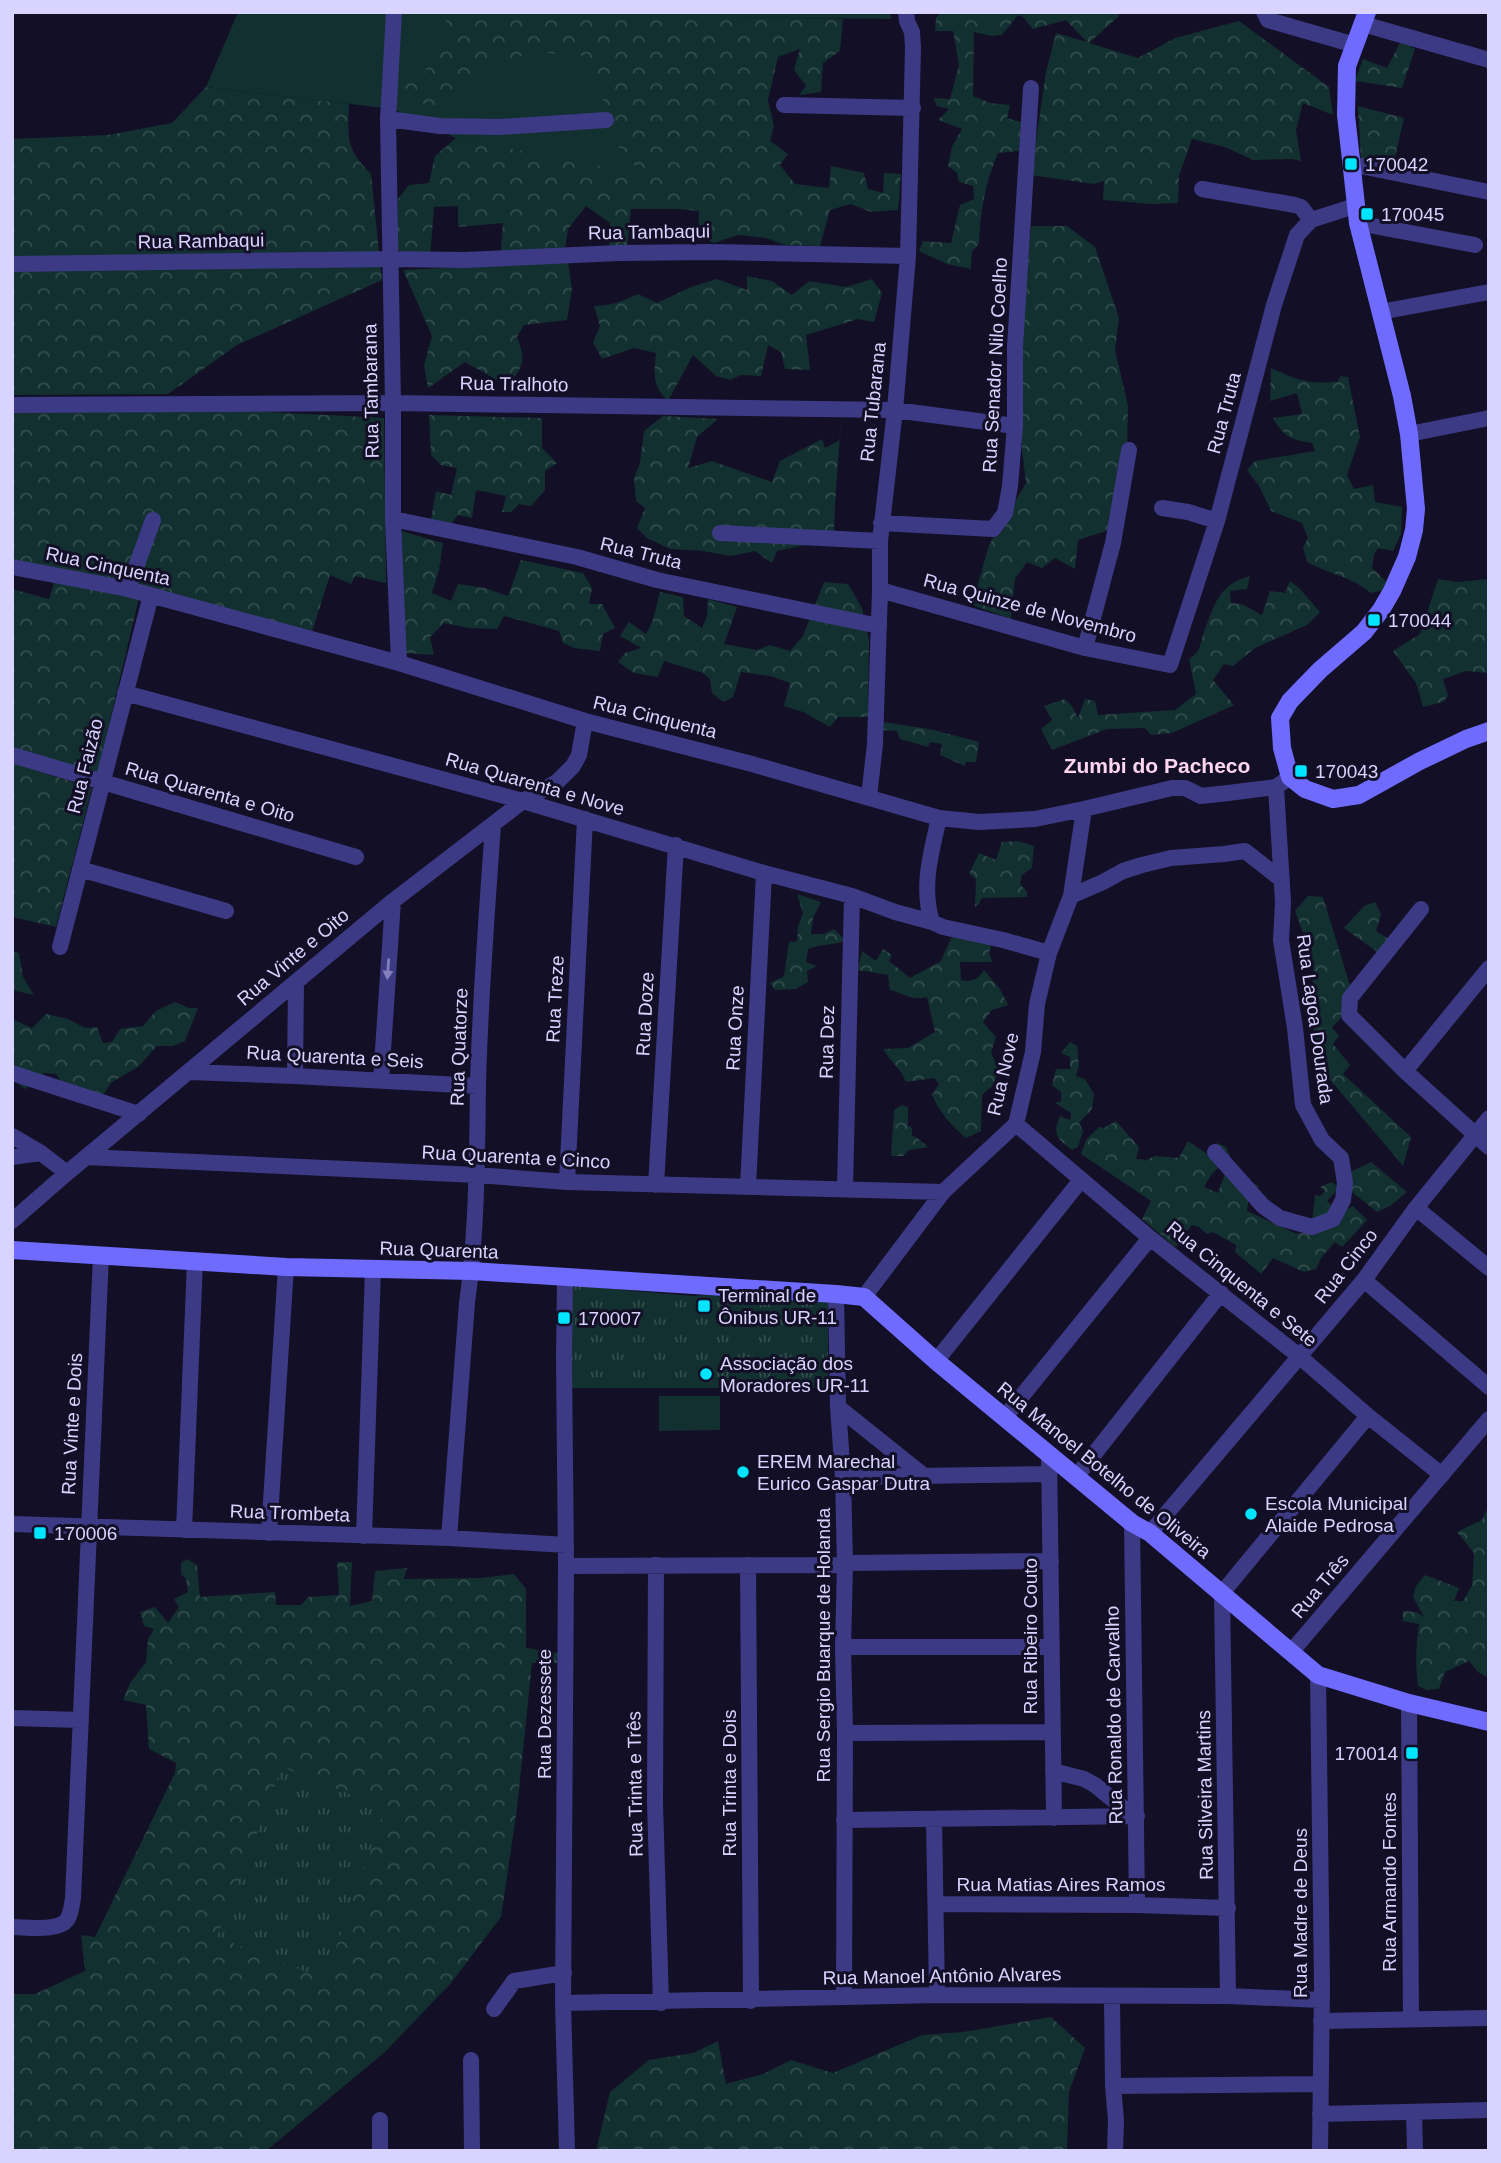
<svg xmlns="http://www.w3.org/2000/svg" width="1501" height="2163" font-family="Arial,sans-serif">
  <defs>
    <pattern id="forest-crowns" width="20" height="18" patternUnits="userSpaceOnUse" patternTransform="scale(1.75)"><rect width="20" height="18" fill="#12302f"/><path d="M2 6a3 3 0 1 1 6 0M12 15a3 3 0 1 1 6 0" fill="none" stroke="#344d4e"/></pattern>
    <pattern id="park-tufts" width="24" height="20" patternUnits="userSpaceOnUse" patternTransform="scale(1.75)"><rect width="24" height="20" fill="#12302f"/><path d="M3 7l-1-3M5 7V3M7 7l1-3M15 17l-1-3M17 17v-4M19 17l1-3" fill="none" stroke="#344d4e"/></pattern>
  </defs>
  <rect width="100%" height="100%" fill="#130f26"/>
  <path fill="#12302f" d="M238,12H890L891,19L725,17L643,175L456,138L393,109L206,87Z
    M659,1396H720V1430L659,1431Z"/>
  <path fill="url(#forest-crowns)" d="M445,12H750L729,17L843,19L840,51L823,63L821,92L799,95L806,86L794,70L800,49L778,57L768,100L774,126L770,141L788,154L780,165L795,184L829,188L831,166L864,173L868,189L883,193L884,173L901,174L898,210L871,212L851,204L830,210L820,246L785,245L766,238L738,235L714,243L698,235L699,211L678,209H631L627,247H609L610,223L586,206L568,229L565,248L501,251L503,223L458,227V206L434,207L430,259L397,250L398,199L409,185L429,183L435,156L456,138L642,174L615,143L613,109L595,93L584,56L533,52L492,66L442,109L413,101L398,76L423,75C432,58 451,32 445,12Z
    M941,12H1117L1119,16L1089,43L1138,58L1175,38L1239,21L1329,87L1333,115L1303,103L1296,130L1301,161L1292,159L1253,160L1225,147L1192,139L1179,176L1178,203L1151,204L1103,200L1104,181L1094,184L1031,175L1046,72L1056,33L1087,42L1066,20L1033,29L1023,17L1018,15L1002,35L992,36L974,32L973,96L990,103L1010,105L1007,118L1021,122L1019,151L998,153C985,183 980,213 979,244L972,251L971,269L947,264L919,251L923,241L951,243L960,205L974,199L973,186L959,182L957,173L948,166L952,147L962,129L938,120L949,109L937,106L933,98L950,99L959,65L953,31H935L936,18Z
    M1401,41L1415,49L1402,88L1355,81L1363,59L1387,68Z
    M206,87L349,104C348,138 345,148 371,174L382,280L237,345L168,394L12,395V139L108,135L172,123Z
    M1358,106L1404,118L1393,166L1361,160Z
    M1031,226H1067L1095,247L1119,318L1115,350L1128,406L1126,491L1106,531L1078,540L1075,569L1055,558L1042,568L1027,562L1015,579L1011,619L972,605L989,545L1026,483L1022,450V403L1020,366Z
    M568,262L572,289L567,320L524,325L517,337C526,358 524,370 506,385L465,362L428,388L424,365L432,336L403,270Z
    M747,276L772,281L792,295L809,281L846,287L872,279L882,293L874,322L858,319L806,335L810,370L785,369L781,352L768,345L761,376L741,375L730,380L716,376L693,355L668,401C652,386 654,373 656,353L634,348L602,359L593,342L600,326L594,306C610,306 624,301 638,294L657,303L691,287L717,279L747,290Z
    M1271,368C1297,380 1308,384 1337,382L1341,376L1348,377L1360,437L1347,475L1354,489L1373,485L1375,502L1402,507L1401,534L1393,551L1378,548L1374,555L1372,568L1393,588L1371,593C1352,577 1329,574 1307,562L1303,547L1308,538L1302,523L1271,511L1259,486L1247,470L1255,461L1315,451L1312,443C1291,440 1284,437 1273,418L1302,414L1297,393L1270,401Z
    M150,406L384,418L386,583L355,576L351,584L330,575L311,635L12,562V408Z
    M429,415L542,418V448L557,463L545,471V490L531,506L519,504L511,512H502L506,496L476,490L472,518L458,515L450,525L431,520L436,491L451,495L457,468L441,465L431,455Z
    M663,416L718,419L697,437L688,468L712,461L772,482L780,461L822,439L825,448L840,440L841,417C839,458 834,499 834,539L777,551L772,563L755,551L731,556L703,551L670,549L647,538L637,528L645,508L636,501L634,478L640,463L644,431Z
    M401,531L443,543L439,570L432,593L451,601L458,584L485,588L508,596L521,560L583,573L592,588L589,604H602L615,628L603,634L600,651L574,648L563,643L559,631L504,616L497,629L469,628L444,623L430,637L434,655L406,653Z
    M1250,576L1247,589L1230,591L1231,603L1242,604L1262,615L1270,591L1285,593L1290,581L1299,588L1320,612L1307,625L1255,648L1233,666L1224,664L1213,680L1234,705L1172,733L1151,735L1145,728L1107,729L1052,750L1041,729L1052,720L1044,706L1065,699L1072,706L1078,718L1085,699L1095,701L1098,715L1175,710L1196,694L1189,659C1201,650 1199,648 1203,635C1214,606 1218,584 1250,576Z
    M56,577L139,598L97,775L12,747V589L49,599Z
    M1438,579L1457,582L1489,579V673L1466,671L1443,679L1448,696L1443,702L1423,707L1416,683L1393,651L1420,634Z
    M824,582L848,584L862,608L869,641L868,717H838L830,727L803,712L784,706L790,683L770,676L741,672L733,697L723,702L712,693L710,679L703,673L664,661L658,677L634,673L618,662L625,653L641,648L620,636L629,622L646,634L652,623L660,592L683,597L684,616L702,628L707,616L708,599L737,607L724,644L757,650L770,645L790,651L803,636Z
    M884,722L934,730L979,742L976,762H966L965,766L940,755L942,744L930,742L928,747L900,739L897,731L881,730Z
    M12,763L92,788L56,927L12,917Z
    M1018,841L1034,846L1032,868L1022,875L1020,884L1027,892V897L982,898L979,904L975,907L976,879L969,874L979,853L996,860L1002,842Z
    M797,894L821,902L813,918L811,934H824L834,929L846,941C833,945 821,944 808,949L806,962L817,966L807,971L808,982L796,989L775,990L770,983L784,976L789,942L797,941L798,926L803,913Z
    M1308,896L1323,897L1351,989L1340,1019L1332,1027L1339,1036L1333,1044L1350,1065L1343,1074L1411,1137L1403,1166L1321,1069L1318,1046L1310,1016L1314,963L1298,952L1304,935L1295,911Z
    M1375,902L1381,914L1376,931L1392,941L1380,954L1344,928L1364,906Z
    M976,929L993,939L989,953L992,962H960L961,980C973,982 977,980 984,970L1000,989L1008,1005L992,1010L983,1022L996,1037L991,1052L999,1071L992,1086L982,1095L981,1131L966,1138C951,1125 940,1113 932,1095L939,1084L934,1078L906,1082C901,1069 890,1061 883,1049L908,1048L935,1032L927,997C910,1001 906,994 890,990L888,975L858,970L862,951L876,961L883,949L892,955L889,961L910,978L941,961L951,938Z
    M12,951L19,953L23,977L34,995L12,990Z
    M175,1002L189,1008H198L185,1041L173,1046H157L138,1067L112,1082L100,1099L67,1090L56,1074L44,1073L36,1082L25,1089L12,1079V1059L15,1056H12V1019L32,1028L46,1014L68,1019L85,1028L97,1027L103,1043L112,1042L120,1029L143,1026L156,1011Z
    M1070,1042L1077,1046L1079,1066L1076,1076L1085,1079L1094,1094L1092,1109L1079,1123L1083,1131L1078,1147L1072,1150C1057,1138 1052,1135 1060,1116L1070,1120L1071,1113L1055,1103L1061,1101V1092L1052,1085L1056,1069H1070V1057L1061,1053Z
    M902,1105L908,1107V1125L912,1128V1136L916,1137L928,1147L909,1150L903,1156H891L894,1110Z
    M1116,1121L1139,1147L1136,1159L1146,1160L1155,1156L1179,1158L1188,1141L1207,1154L1217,1143L1226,1147L1230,1156L1211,1175L1204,1187L1218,1193L1226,1171L1259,1186L1249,1195L1247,1211L1297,1234L1311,1231L1315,1195L1320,1196L1325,1191L1320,1187L1332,1182L1339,1188L1327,1201L1340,1213L1353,1206L1367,1220L1342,1247L1335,1242L1321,1258L1316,1269L1304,1272L1273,1258L1261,1274L1235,1252L1236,1245L1213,1232L1207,1234L1199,1227L1192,1225L1175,1247L1142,1219L1151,1201L1081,1154L1086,1140L1099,1127L1104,1128Z
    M1371,1162L1407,1192L1390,1206L1377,1212L1347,1188L1350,1172Z
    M1489,1505V1675L1487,1677L1478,1672L1469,1661L1445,1672L1439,1689L1427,1690L1418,1686C1415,1664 1416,1645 1419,1624L1403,1621V1611L1416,1612L1424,1617L1413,1597L1416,1586L1425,1575L1459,1588L1454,1601H1463L1472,1586L1474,1553L1457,1532L1482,1520Z
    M187,1559L197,1565L200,1597L275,1592L276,1605H301L308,1597L339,1595L337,1562H352L350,1606L372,1601L375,1571L407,1568L404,1579L480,1578L514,1574L526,1589V1648L559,1653L557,1663H532L517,1809L501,1917L451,1983L385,2052L266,2151H12V1994H35L85,1971L81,1935L95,1937L175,1773L176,1763L149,1749L146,1705L123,1700L130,1683L146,1662L148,1639L154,1629L144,1626L140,1612L155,1607L168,1623L179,1607L174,1599L188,1592L186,1579L181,1574V1563Z
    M1051,2017L1085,2048L1069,2092L1067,2151H596L610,2092L649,2060L693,2053L718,2041L726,2084L763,2074L791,2060L833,2073L922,2035L963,2032Z"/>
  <path fill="url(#park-tufts)" d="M577,1286L693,1296L751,1291L828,1299V1388H564L573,1287Z
    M282,1767L385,1808L325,1979L217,1937Z"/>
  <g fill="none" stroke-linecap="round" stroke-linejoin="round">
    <path stroke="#3d3a85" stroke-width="16" d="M394,12L388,119L393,403V519L399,663
      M1264,12L1268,20L1355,45
      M1363,24L1489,60
      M784,105L913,108
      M388,119L440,126L499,127L606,120
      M1351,164L1489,192
      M1202,189L1295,205L1301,207L1311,220
      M1358,223L1475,245
      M12,264L390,259L464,260L619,253L710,252L908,256
      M1380,312L1489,292
      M12,405L393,403L895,410L1015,426
      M1409,434L1489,418
      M1162,508L1188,512L1217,521
      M393,519L577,557L657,580L879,626
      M881,523L993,529L1005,513L1010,486L1015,426V347L1031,88
      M720,533L880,541
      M12,567L128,589L399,663L585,721L752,764L939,818L979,822L1035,819L1084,809L1172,788H1185L1201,796L1228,793L1276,787L1290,777
      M128,589L153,520
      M880,590L1085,648L1170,665L1217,521L1274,305L1297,235L1311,220L1355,206
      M1085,648L1113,543L1129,450
      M125,693L523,801L764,873L852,896L895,912L932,922L943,927L1003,940L1049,953
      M12,755L356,857
      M869,797L875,744L880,590V541L895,410L908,256L913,48L912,32L907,21L906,12
      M80,869L226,911
      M1071,896L1103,882L1123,871L1142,865L1171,858L1224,854L1245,851L1282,880
      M1421,909L1350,998L1349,1015L1405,1071L1489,1147
      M932,922C921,887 931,853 939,818
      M60,947L151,595
      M1405,1071L1489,968
      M189,1072L295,1076L478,1086
      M12,1073L139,1114
      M295,1076L296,982
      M381,1080L393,901
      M1016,1124L1150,1238L1299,1356L1368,1416L1442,1475
      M12,1136L41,1153L67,1173
      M1215,1152L1263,1206L1280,1218L1312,1227L1333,1219L1343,1200L1345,1183L1341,1158L1322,1140L1303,1105L1295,1028L1281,940L1283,902L1276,787
      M12,1157L41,1153
      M86,1157L477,1175L567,1182L943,1192
      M567,1182L585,819
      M656,1185L676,845
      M748,1186L764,873
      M845,1188L852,896
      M1416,1208L1489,1268
      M12,1221L67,1173L393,901L523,801L557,782L573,766L579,755L585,721
      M565,1278L564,1358L566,1566L563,2003L567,2151
      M1364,1280L1489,1387
      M836,1294L838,1407L843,1477L845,1565L843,1647L845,1733L844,1997
      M864,1297L943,1192L1016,1124L1033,1052L1037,1004L1049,953L1071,896L1084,809
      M936,1361L1081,1180
      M838,1407L923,1475
      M1004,1418L1150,1238
      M1049,1455L1054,1818
      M843,1477L1048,1474
      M1076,1477L1221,1293
      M1132,1523L1137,1905
      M12,1524L449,1538L566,1545
      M184,1530L195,1261
      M269,1533L286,1267
      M1150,1533L1364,1280L1416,1208L1489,1118
      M364,1536L373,1269
      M449,1538L467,1303C477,1231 477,1158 478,1085C480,998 487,912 493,825
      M845,1563L1051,1561
      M656,1565L655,1803L661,2003
      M748,1565L751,2001
      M566,1566L845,1565
      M843,1647H1051
      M1292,1651L1489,1419
      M1318,1675L1322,1985L1320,2151
      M1409,1703L1411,2019
      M12,1718L81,1720
      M845,1733L1052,1732
      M1053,1771L1084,1779L1095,1785L1133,1816
      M934,1819L937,1995
      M844,1820L1137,1816
      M936,1904L1137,1905L1228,1908
      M12,1927C26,1927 58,1932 67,1920C71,1914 72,1905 73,1898L101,1255
      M1112,1996L1113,2086L1116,2120L1115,2151
      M1228,1996L1222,1593L1368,1416
      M563,2003L937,1995L1228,1996L1321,2000
      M494,2009L514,1981L564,1973
      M1321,2021L1489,2018
      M471,2060L472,2151
      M1113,2086L1320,2084
      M1414,2112L1415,2151
      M1320,2114L1489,2110
      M380,2151V2120"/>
    <path stroke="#6f6bff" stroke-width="18" d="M1367,12L1347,66L1346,115L1358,223L1402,396L1409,434L1416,509L1414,530L1407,557L1392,591L1381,610L1364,632L1320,670L1290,701L1280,718L1282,748L1290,777L1305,789L1333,799L1359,795L1420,761L1466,739L1489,731
      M12,1250L286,1267L472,1271L836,1294L864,1297L936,1361L1132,1523L1150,1533L1318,1675L1409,1703L1489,1722"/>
  </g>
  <defs><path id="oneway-solid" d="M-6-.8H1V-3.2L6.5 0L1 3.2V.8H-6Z" transform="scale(1.75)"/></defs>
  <use fill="#837fbc" href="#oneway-solid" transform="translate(388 969) rotate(94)"/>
  <g fill="#00e5ff" stroke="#130f26" stroke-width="2.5">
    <rect x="1344" y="157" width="14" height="14" rx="3.5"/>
    <rect x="1360" y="207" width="14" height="14" rx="3.5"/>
    <rect x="1367" y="613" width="14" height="14" rx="3.5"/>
    <rect x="1294" y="764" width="14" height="14" rx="3.5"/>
    <rect x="697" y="1299" width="14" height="14" rx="3.5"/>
    <rect x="557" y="1311" width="14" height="14" rx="3.5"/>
    <circle cx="706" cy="1374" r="7"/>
    <circle cx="743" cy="1472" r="7"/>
    <circle cx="1251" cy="1514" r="7"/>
    <rect x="33" y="1526" width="14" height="14" rx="3.5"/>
    <rect x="1405" y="1746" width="14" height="14" rx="3.5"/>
  </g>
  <g text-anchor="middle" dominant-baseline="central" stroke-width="6" stroke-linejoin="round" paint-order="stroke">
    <g font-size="19" fill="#d9d4ff" stroke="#130f26" text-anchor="start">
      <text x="1365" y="164">170042</text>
      <text x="1381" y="214">170045</text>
      <text x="1388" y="620">170044</text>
      <text x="1315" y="771">170043</text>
      <text x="718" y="1295">Terminal de<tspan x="718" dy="22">Ônibus UR-11</tspan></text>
      <text x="578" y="1318">170007</text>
      <text x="720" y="1363">Associação dos<tspan x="720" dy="22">Moradores UR-11</tspan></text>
      <text x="757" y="1461">EREM Marechal<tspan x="757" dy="22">Eurico Gaspar Dutra</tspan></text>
      <text x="1265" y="1503">Escola Municipal<tspan x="1265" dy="22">Alaide Pedrosa</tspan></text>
      <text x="54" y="1533">170006</text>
      <text x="1398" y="1753" text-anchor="end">170014</text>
    </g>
    <g font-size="19" fill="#d9d4ff" stroke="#130f26">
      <text transform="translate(649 232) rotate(-1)">Rua Tambaqui</text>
      <text transform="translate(201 241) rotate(-1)">Rua Rambaqui</text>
      <text transform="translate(995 365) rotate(-87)">Rua Senador Nilo Coelho</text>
      <text transform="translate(514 384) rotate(1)">Rua Tralhoto</text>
      <text transform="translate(371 391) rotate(-91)">Rua Tambarana</text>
      <text transform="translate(873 402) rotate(-84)">Rua Tubarana</text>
      <text transform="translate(1224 413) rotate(-75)">Rua Truta</text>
      <text transform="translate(641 553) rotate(14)">Rua Truta</text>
      <text transform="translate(108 566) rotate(12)">Rua Cinquenta</text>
      <text transform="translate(1030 608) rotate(15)">Rua Quinze de Novembro</text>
      <text transform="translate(655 717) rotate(14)">Rua Cinquenta</text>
      <text transform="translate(85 766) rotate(-76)">Rua Faizão</text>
      <text transform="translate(535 784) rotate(16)">Rua Quarenta e Nove</text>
      <text transform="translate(210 792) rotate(16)">Rua Quarenta e Oito</text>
      <text transform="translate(293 957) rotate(-40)">Rua Vinte e Oito</text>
      <text transform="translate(555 999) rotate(-87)">Rua Treze</text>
      <text transform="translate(645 1014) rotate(-87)">Rua Doze</text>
      <text transform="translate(1315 1019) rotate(82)">Rua Lagoa Dourada</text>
      <text transform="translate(735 1028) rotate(-87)">Rua Onze</text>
      <text transform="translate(827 1042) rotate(-89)">Rua Dez</text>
      <text transform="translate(459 1047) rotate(-88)">Rua Quatorze</text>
      <text transform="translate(335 1057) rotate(3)">Rua Quarenta e Seis</text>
      <text transform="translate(1003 1074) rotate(-77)">Rua Nove</text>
      <text transform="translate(516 1157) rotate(3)">Rua Quarenta e Cinco</text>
      <text transform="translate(439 1250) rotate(2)">Rua Quarenta</text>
      <text transform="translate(1346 1266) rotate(-52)">Rua Cinco</text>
      <text transform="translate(1242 1284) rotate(39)">Rua Cinquenta e Sete</text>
      <text transform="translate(72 1424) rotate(-87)">Rua Vinte e Dois</text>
      <text transform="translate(1104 1470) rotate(39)">Rua Manoel Botelho de Oliveira</text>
      <text transform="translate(290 1513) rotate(2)">Rua Trombeta</text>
      <text transform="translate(1320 1586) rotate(-50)">Rua Três</text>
      <text transform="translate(1030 1636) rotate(-90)">Rua Ribeiro Couto</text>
      <text transform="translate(823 1645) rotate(-90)">Rua Sergio Buarque de Holanda</text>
      <text transform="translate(544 1714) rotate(-90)">Rua Dezessete</text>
      <text transform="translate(1114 1715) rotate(-91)">Rua Ronaldo de Carvalho</text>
      <text transform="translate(729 1783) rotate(-90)">Rua Trinta e Dois</text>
      <text transform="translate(635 1784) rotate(-91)">Rua Trinta e Três</text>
      <text transform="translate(1205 1795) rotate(-91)">Rua Silveira Martins</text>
      <text transform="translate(1389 1882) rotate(-90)">Rua Armando Fontes</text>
      <text x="1061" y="1884">Rua Matias Aires Ramos</text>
      <text transform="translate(1300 1913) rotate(-90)">Rua Madre de Deus</text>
      <text transform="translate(942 1976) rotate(-1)">Rua Manoel Antônio Alvares</text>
    </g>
    <g font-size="21" font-weight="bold" fill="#ffd6f0" stroke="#130f26">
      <text x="1157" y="765">Zumbi do Pacheco</text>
    </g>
  </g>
  <rect width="1501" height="2163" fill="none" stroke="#d9d4ff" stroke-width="28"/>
</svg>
